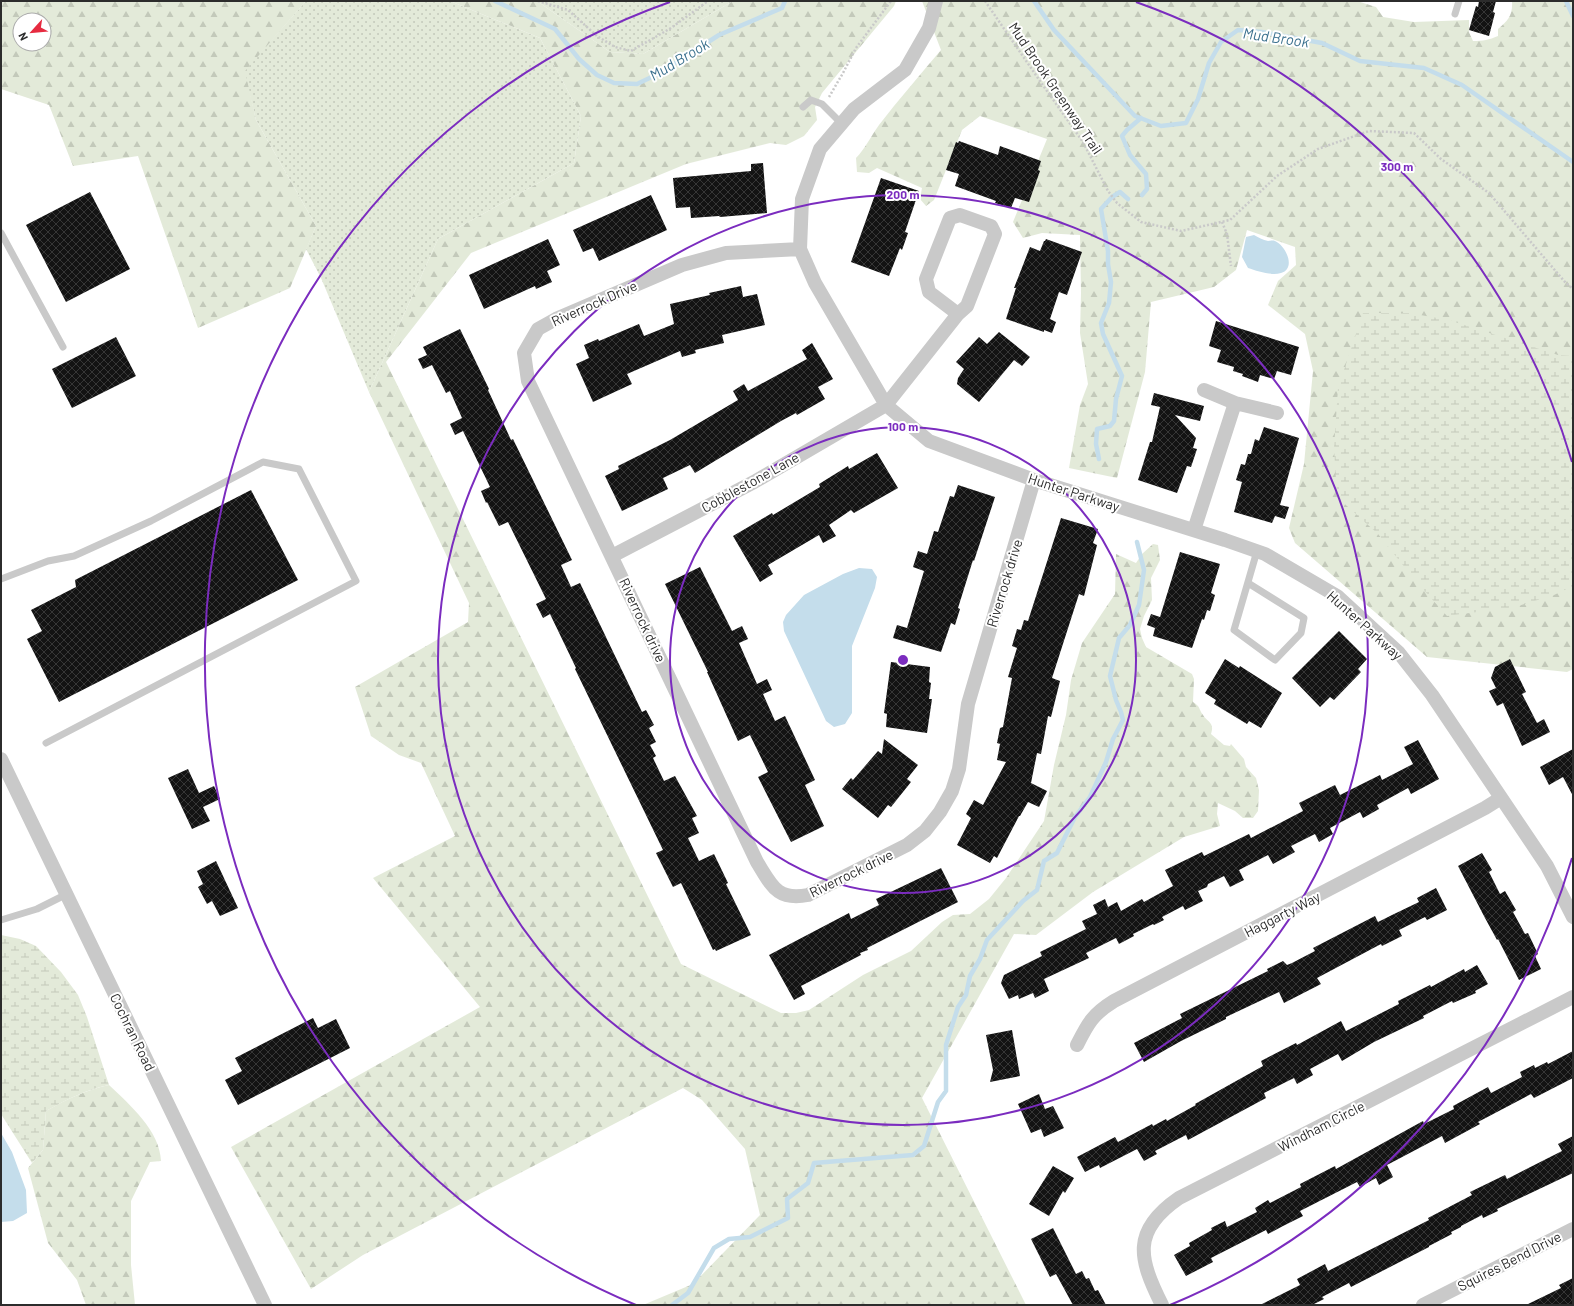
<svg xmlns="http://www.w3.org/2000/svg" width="1574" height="1306" font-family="Barlow,sans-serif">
  <defs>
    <pattern id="grass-dots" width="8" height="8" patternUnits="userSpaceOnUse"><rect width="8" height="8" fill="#e3ead9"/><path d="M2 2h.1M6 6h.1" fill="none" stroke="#c3c9ba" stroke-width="1.8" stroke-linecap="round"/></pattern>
    <pattern id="forest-firs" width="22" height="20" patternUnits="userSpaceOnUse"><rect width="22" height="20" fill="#e3ead9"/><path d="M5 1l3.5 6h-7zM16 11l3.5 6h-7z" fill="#c3c9ba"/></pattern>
    <pattern id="wetland-marsh" width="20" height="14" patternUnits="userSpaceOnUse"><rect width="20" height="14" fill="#e3ead9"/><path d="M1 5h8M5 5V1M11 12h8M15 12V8" fill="none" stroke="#c3c9ba"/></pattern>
    <pattern id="building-cross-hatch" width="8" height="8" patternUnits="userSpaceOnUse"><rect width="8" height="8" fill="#131313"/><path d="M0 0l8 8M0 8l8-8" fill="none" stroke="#363636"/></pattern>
  </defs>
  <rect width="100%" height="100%" fill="#fff"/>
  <path fill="url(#grass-dots)" d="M306,1H450L540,38L581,116L574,163L438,239L369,392L321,278L306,249L316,226L256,120L244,71Z
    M537,1H733L643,54L610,52Z"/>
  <path fill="url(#forest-firs)" fill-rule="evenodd" d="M1,1H306L245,71L256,120L316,226L290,288L198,328L138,156L73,166L49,105L1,89ZM20,20H44V44H20Z
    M450,1H537L610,52L643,54L733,1H896L894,6L822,93L815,107L817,120L804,136L786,145L770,143L686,164L471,253L386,362L681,964L781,1013H796L809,1010L863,975L911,951L942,922L953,915L970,914L989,899L1006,878L1044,821L1054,765L1066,715L1071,680L1082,643L1115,594L1116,554L1136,563L1142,554L1153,544L1158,545L1160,560L1151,578L1152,600L1144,616L1140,629L1142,638L1146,647L1192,674L1194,679L1193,702C1201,707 1198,708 1203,715C1207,722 1215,722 1211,734L1224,745L1230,746L1231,744L1244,759L1246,767L1256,778L1259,790L1258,811L1253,818H1243L1235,811L1218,803L1217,814L1220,826L1184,837L1093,892L1036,935L1014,934L922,1098L1026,1305H643L693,1284L760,1215L745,1149L702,1100L683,1088L363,1255L311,1289L231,1147L480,1007L373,878L455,836L421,763L399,755L371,736L355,687L468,622L469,603L369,392L438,239L574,163L581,116L540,38Z
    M922,1H1357L1376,7L1383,17L1414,22L1469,20V32L1473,41C1483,41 1489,40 1498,36V29C1508,21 1513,15 1512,1H1573V669L1567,672L1427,657L1295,543L1289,528L1304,464L1313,371L1305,334L1268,305L1278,281L1296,265L1295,247L1247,230L1236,270L1214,287L1151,302L1145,372L1117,478L1069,468L1080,405L1088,384L1080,333L1081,293L1080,235L1042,233L1023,238L1013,222L1047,139L980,116L962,130L934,200L926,206L920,199L922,188L877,168L869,173L857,172L856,158C865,149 871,136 879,125C899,99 920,75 941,50Z
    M109,1085C130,1105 160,1131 161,1161L150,1162L131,1201V1265L135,1305H86L77,1280L48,1243L28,1168L43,1150L46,1111C67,1099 86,1090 109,1085Z"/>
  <path fill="url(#wetland-marsh)" d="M1363,313H1409L1449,320L1558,355L1573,356V586L1554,595L1515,607L1447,616L1414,579L1378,534L1337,497L1334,448L1338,388Z
    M1,935L20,939L36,946L61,972L78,995L87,1017L109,1085C85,1090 68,1099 46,1111L43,1150L32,1163L1,1114Z"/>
  <path fill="#c4ddeb" d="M1254,235C1258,237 1263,240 1268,241C1270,241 1273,240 1275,241C1285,245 1297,268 1281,273C1271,276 1257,271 1248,268L1242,257L1246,237Z
    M859,568L872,569L877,577L875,588L852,646V713L845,724L834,727L826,721L784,631L783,622L786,615L804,595L843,574Z
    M1,1133L12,1152L26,1190L27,1213L13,1221L1,1222Z"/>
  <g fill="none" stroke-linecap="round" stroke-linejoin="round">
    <path stroke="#c4ddeb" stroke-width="4.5" d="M495,1L555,29L579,59L597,75L614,83L637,84L660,73L719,35L782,8L785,1
      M1034,1L1054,30L1135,116L1161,126L1186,123L1198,99L1209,63L1221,42L1238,30L1262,32L1322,43L1360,61L1424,68L1462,85L1573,162
      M1566,1L1573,16
      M1141,118L1127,130L1122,136L1130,155L1146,174L1147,189L1142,195
      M1099,459L1096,444L1097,429L1110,426L1114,421L1116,399L1122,376L1103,334L1101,323L1109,303L1111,282L1108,264V251L1101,209L1112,197L1120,192L1128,199
      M672,1305L688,1293L714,1248L729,1239L750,1237L788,1218L787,1199L808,1183L814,1163L913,1155L924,1146L938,1102L946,1091V1045L958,1007L966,995L970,976L980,959L987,940L1023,901L1037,890L1044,861L1057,853L1075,817L1090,797L1106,762L1113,739L1123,720L1121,712L1116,700L1110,676L1119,638L1130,625L1139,605L1144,570L1137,542"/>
  </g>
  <path fill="url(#building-cross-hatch)" d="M1479,1H1496L1493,12L1495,13L1489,36L1469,30L1476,6L1478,7Z
    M959,141L998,155L1000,146L1041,161L1038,170L1040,171L1029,202L1015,198L1011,208L995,203L996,201L955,186L959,174L946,170L956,142L958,143Z
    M763,163L767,213L720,217L719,216L691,218L690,207L676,208L673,178L751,171V164Z
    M881,178L919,191L905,232L908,233L902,250L900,248L889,276L851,262Z
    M90,192L130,269L66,302L26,225Z
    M651,195L667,230L599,261L593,248L583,252L573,230Z
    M548,239L560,265L547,271L552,282L536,289L535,286L484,309L469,275Z
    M1046,239L1082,252L1067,295L1059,292L1050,319L1056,322L1052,333L1044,330V332L1006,319L1016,288H1014L1030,247L1040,251L1044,241H1045Z
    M741,286L743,297L757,294L765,325L722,335L724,343L695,350L696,353L682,357L680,351L627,374L632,384L593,402L576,364L589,358L584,345L598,339L599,341L639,324L644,336L674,324L670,304L710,295L709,293Z
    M1216,321L1299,347L1291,375L1277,371L1274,379L1260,375L1258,382L1242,376L1243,374L1233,371L1234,367L1217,362L1221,350L1209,346Z
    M460,329L489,389L488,390L511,440L513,439L572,560L561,565L571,587L580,583L642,712L646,710L654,725L649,728L656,742L650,745L656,756L653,758L664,781L675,776L697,816L692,818L699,833L688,838L699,861L714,854L728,883L726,884L751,935L716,951L715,949L713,950L681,883L673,887L656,853L663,850L575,669L576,668L550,614L543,618L536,604L546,599L508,522L499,526L487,502L486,503L481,491L490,487L463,431L455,435L450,424L462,418L450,391L446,393L432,365L423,369L418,359L427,355L423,347Z
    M999,332L1030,357L1022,366L1014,360L979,402L957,384L958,378L964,369L956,362L979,337L987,344Z
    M116,337L136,376L72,408L52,369Z
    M812,343L833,379L818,387L825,399L797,415L796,413L781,421L695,473L690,465L663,478L668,489L622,511L605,476L619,469L618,466L670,440L738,400L733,391L744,384L748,391L807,359L802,350Z
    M1154,393L1204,406L1200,421L1175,415L1196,438L1193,448L1197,449L1191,467L1187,466L1177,493L1138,480L1150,442H1152L1160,407L1151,405Z
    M1264,427L1299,438L1280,505L1289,507L1285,519L1275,516L1272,523L1234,512L1242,482L1236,480L1241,464L1245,465L1248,454H1251L1255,439L1259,441Z
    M877,453L898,488L854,513L851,510L829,525L836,536L823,543L819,535L768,565L773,574L760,582L733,536L772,513L773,515L820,487L819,484L848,466L849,469Z
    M958,485L995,497L974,561L973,560L958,608L960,609L955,625L951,623L941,652L893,638L897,625L907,628L924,571L913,567L918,551L927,554L934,531L938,532L950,496L954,497Z
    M251,490L298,580L59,702L27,639L42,631L31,610L76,587L75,580Z
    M1061,518L1098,529L1093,543L1097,545L1084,596L1079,594L1052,678L1060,681L1051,717L1048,716L1041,754L1037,753L1031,783L1047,791L1039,807L1028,802L1020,816H1019L997,858L994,856L990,863L957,845L971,818L966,814L974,800L983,805L1006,762L997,760L1000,744L997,743L1000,728L1003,727L1012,678L1008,677L1017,648L1012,646L1017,629L1021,630L1024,620L1028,621Z
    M1180,552L1220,564L1211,593L1215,595L1210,611L1207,610L1204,620L1202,619L1192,648L1153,636L1155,628L1147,625L1151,614L1160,617Z
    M700,567L732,631L742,626L748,639L739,643L757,684L767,679L772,690L763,694L775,721L785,716L815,780L805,785L824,826L791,842L758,777L768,772L750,735L738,741L707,672H708L665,584Z
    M1339,631L1367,659L1358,669L1361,672L1334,700L1330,697L1320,707L1292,678Z
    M1225,659L1239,668L1240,666L1282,693L1261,728L1249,721L1247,724L1214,704L1216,700L1205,693Z
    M1510,659L1526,692L1522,694L1537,723L1544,719L1550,732L1522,746L1503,703L1497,706L1489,691L1496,688L1491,678L1495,667Z
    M891,662L930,667L929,682L931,683L929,699H932L927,733L886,727L887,714L884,713Z
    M884,739L918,765L907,779L911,782L891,807L888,805L878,818L842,789L851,778L853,780L878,751L882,754Z
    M1418,740L1439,779L1411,794L1408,788L1377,805L1379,809L1363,818L1360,812L1330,828L1333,834L1319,842L1315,834L1291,846L1295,852L1273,864L1268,855L1239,870L1244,880L1230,887L1224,876L1208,884L1207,887L1198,891L1203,901L1185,910L1183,906L1162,917L1164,920L1154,925L1153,924L1133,934L1134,936L1119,944L1116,938L1086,953L1089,958L1044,979L1049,991L1035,998L1033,993L1019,999L1018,995L1009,999L1001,983L1004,975L1042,956L1040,952L1086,929L1082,921L1097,914L1093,905L1105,899L1108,907L1117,902L1121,911L1142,899L1144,902L1173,886L1165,870L1202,852L1204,856L1249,834L1251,838L1303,811L1299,803L1335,785L1340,795L1380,775L1382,780L1413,764L1404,747Z
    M1573,749V796L1563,777L1549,785L1540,767Z
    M188,769L199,793L214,786L220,799L203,807L210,821L192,829L168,778Z
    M1482,853L1492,870L1489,872L1500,894L1505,891L1516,910L1513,912L1525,934L1528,933L1538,954L1535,956L1541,969L1519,980L1498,939L1497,940L1485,918L1458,866Z
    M216,861L238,908L220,916L212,901L207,904L198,887L203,884L197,871Z
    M941,868L958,902L867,948L868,950L860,953L861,955L801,986L805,994L794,1000L769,955L849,913L851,919L879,905L876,899Z
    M1436,888L1447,910L1427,920L1425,917L1399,930L1402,936L1382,946L1381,944L1317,978L1321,984L1284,1003L1279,992L1226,1017V1019L1181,1041L1144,1062L1134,1043L1182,1018L1180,1014L1268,971L1267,969L1283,961L1287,965L1292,963L1315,951L1313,948L1375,916L1378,922L1392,915L1419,902L1417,898Z
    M1477,965L1488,984L1475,991L1476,993L1453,1003L1452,1001L1423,1016L1424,1018L1374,1042L1342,1061L1338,1054L1310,1069L1313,1075L1297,1084L1294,1078L1264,1093L1266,1098L1188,1140L1186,1135L1155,1151L1157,1154L1144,1161L1137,1149L1100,1168L1099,1165L1085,1172L1077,1157L1115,1137L1118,1142L1152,1124L1153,1126L1166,1119L1167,1121L1196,1105L1195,1104L1263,1066L1261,1061L1296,1043L1297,1045L1341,1021L1346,1031L1399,1004L1398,1001L1430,985L1431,987L1464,969L1465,972Z
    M313,1018L318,1028L336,1019L350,1048L238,1105L225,1080L242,1071L235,1058Z
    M1012,1030L1020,1076L990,1082L993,1070L986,1035Z
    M1573,1051V1078L1534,1098L1531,1094L1478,1122L1480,1124L1445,1143L1442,1136L1387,1165L1393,1177L1379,1185L1376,1178L1360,1187L1357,1182L1300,1211L1303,1216L1283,1226L1268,1234L1266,1230L1211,1258L1213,1262L1186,1276L1174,1255L1190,1246L1189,1243L1212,1230L1211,1228L1225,1221L1227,1227L1257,1212L1255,1208L1268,1200L1270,1203L1301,1187L1300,1184L1335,1166L1336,1169L1423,1121L1424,1124L1454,1109L1453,1106L1488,1087L1491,1093L1522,1077L1520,1072L1534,1065L1535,1068L1547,1062L1548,1064Z
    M1039,1094L1045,1109L1053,1106L1064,1128L1044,1137L1041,1129L1031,1133L1018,1104Z
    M1573,1136V1173L1497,1209L1498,1211L1483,1218L1482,1215L1461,1226V1227L1451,1232L1452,1234L1429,1246V1247L1351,1287L1349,1283L1322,1297L1324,1299L1312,1305H1260L1300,1285L1297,1279L1325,1264L1328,1271L1429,1220L1428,1218L1472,1195L1470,1192L1505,1175L1507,1179L1562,1151L1558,1144Z
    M1053,1166L1074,1178L1065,1193L1063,1191L1049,1216L1029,1204Z
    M1053,1228L1076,1274L1082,1271L1086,1279L1089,1278L1095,1291L1098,1290L1106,1305H1073L1056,1274L1050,1277L1031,1239Z
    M1573,1278V1305H1526L1561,1288L1559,1285Z"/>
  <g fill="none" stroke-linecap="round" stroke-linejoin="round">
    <path stroke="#c9c9c9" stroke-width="2.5" stroke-dasharray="2 2" stroke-linecap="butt" d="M538,1L568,10L597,36L615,47L631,51L671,28L708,1
      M985,1L1042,84L1083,142L1108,191L1117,203L1141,222L1181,231L1230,220L1277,176L1318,149L1369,131L1414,133L1441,159L1489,193L1565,282L1573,289
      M829,97L843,73L856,48L891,1
      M1222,222L1227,234L1231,266"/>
    <path stroke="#c9c9c9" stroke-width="7" d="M1455,14L1459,1
      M803,107L811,100L822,104L841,123
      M1,233L63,347
      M1,579L48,561L74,556L151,521L263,462L299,469L356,581L46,743
      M1248,583L1304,618L1301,633L1275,660L1234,630L1257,551
      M1,920L37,909L67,894"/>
    <path stroke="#c9c9c9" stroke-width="14" d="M936,1L929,28L905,70L854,109L820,149L802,199L800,249L815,283L886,405L929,441L1034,480L1225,540L1265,554L1337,596L1399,653L1432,695L1547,866L1573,917
      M800,249L726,253L682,265L556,319L538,329L524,353L528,381L757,862C772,886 777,901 808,895L907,845L925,831L940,812L952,791L959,769L968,704L1034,480
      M1235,403L1277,413
      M1194,530L1235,403L1204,390
      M612,556L754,482L886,405L958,314L967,306L995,234L991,226L960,215L950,218L926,279L929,292L958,314
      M1,759L265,1305
      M1077,1045C1088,1023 1093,1014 1114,1001L1485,808L1501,798
      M1162,1305C1139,1259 1131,1231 1179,1198L1573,997
      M1423,1305L1573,1229"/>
  </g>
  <g fill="none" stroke="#7b2cbf" stroke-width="2">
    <circle cx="903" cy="660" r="233"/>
    <circle cx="903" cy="660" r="465"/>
    <path d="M1572 858A698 698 0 0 1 1170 1305M636 1305A698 698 0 0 1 670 2M1136 2A698 698 0 0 1 1572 462"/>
  </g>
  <g text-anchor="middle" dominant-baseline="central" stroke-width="4" stroke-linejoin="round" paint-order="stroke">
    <g font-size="14" fill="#2c2c2c" stroke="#fff">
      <text transform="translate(1056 88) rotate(56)">Mud Brook Greenway Trail</text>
      <text transform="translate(594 303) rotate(-24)">Riverrock Drive</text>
      <text transform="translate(750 482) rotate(-29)">Cobblestone Lane</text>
      <text transform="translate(1074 492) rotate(18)">Hunter Parkway</text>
      <text transform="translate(1004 583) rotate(-73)">Riverrock drive</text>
      <text transform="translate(643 620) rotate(65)">Riverrock drive</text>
      <text transform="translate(1365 625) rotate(42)">Hunter Parkway</text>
      <text transform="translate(851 873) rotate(-26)">Riverrock drive</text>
      <text transform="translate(1282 914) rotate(-27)">Haggarty Way</text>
      <text transform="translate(133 1032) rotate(64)">Cochran Road</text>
      <text transform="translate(1321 1126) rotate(-27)">Windham Circle</text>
      <text transform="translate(1509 1261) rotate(-27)">Squires Bend Drive</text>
    </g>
    <g font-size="15" font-style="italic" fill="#3a708e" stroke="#fff">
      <text transform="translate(1276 37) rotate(8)">Mud Brook</text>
      <text transform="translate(679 59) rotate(-31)">Mud Brook</text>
    </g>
  </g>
  <circle cx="903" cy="660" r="6" fill="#7b2cbf" stroke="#fff" stroke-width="2"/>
  <g font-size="12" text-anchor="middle" font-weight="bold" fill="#7b2cbf" stroke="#fff" stroke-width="4" stroke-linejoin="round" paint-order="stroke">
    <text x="1397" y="171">300 m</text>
    <text x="903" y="199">200 m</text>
    <text x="903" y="431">100 m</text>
  </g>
  <rect width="1574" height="1306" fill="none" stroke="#2c2c2c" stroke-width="4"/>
  <g transform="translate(32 32) rotate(243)"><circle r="19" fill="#ffffff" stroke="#ababab"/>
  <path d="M0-3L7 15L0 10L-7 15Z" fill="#e62b40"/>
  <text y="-6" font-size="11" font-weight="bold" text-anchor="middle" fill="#2c2c2c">N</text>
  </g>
</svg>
